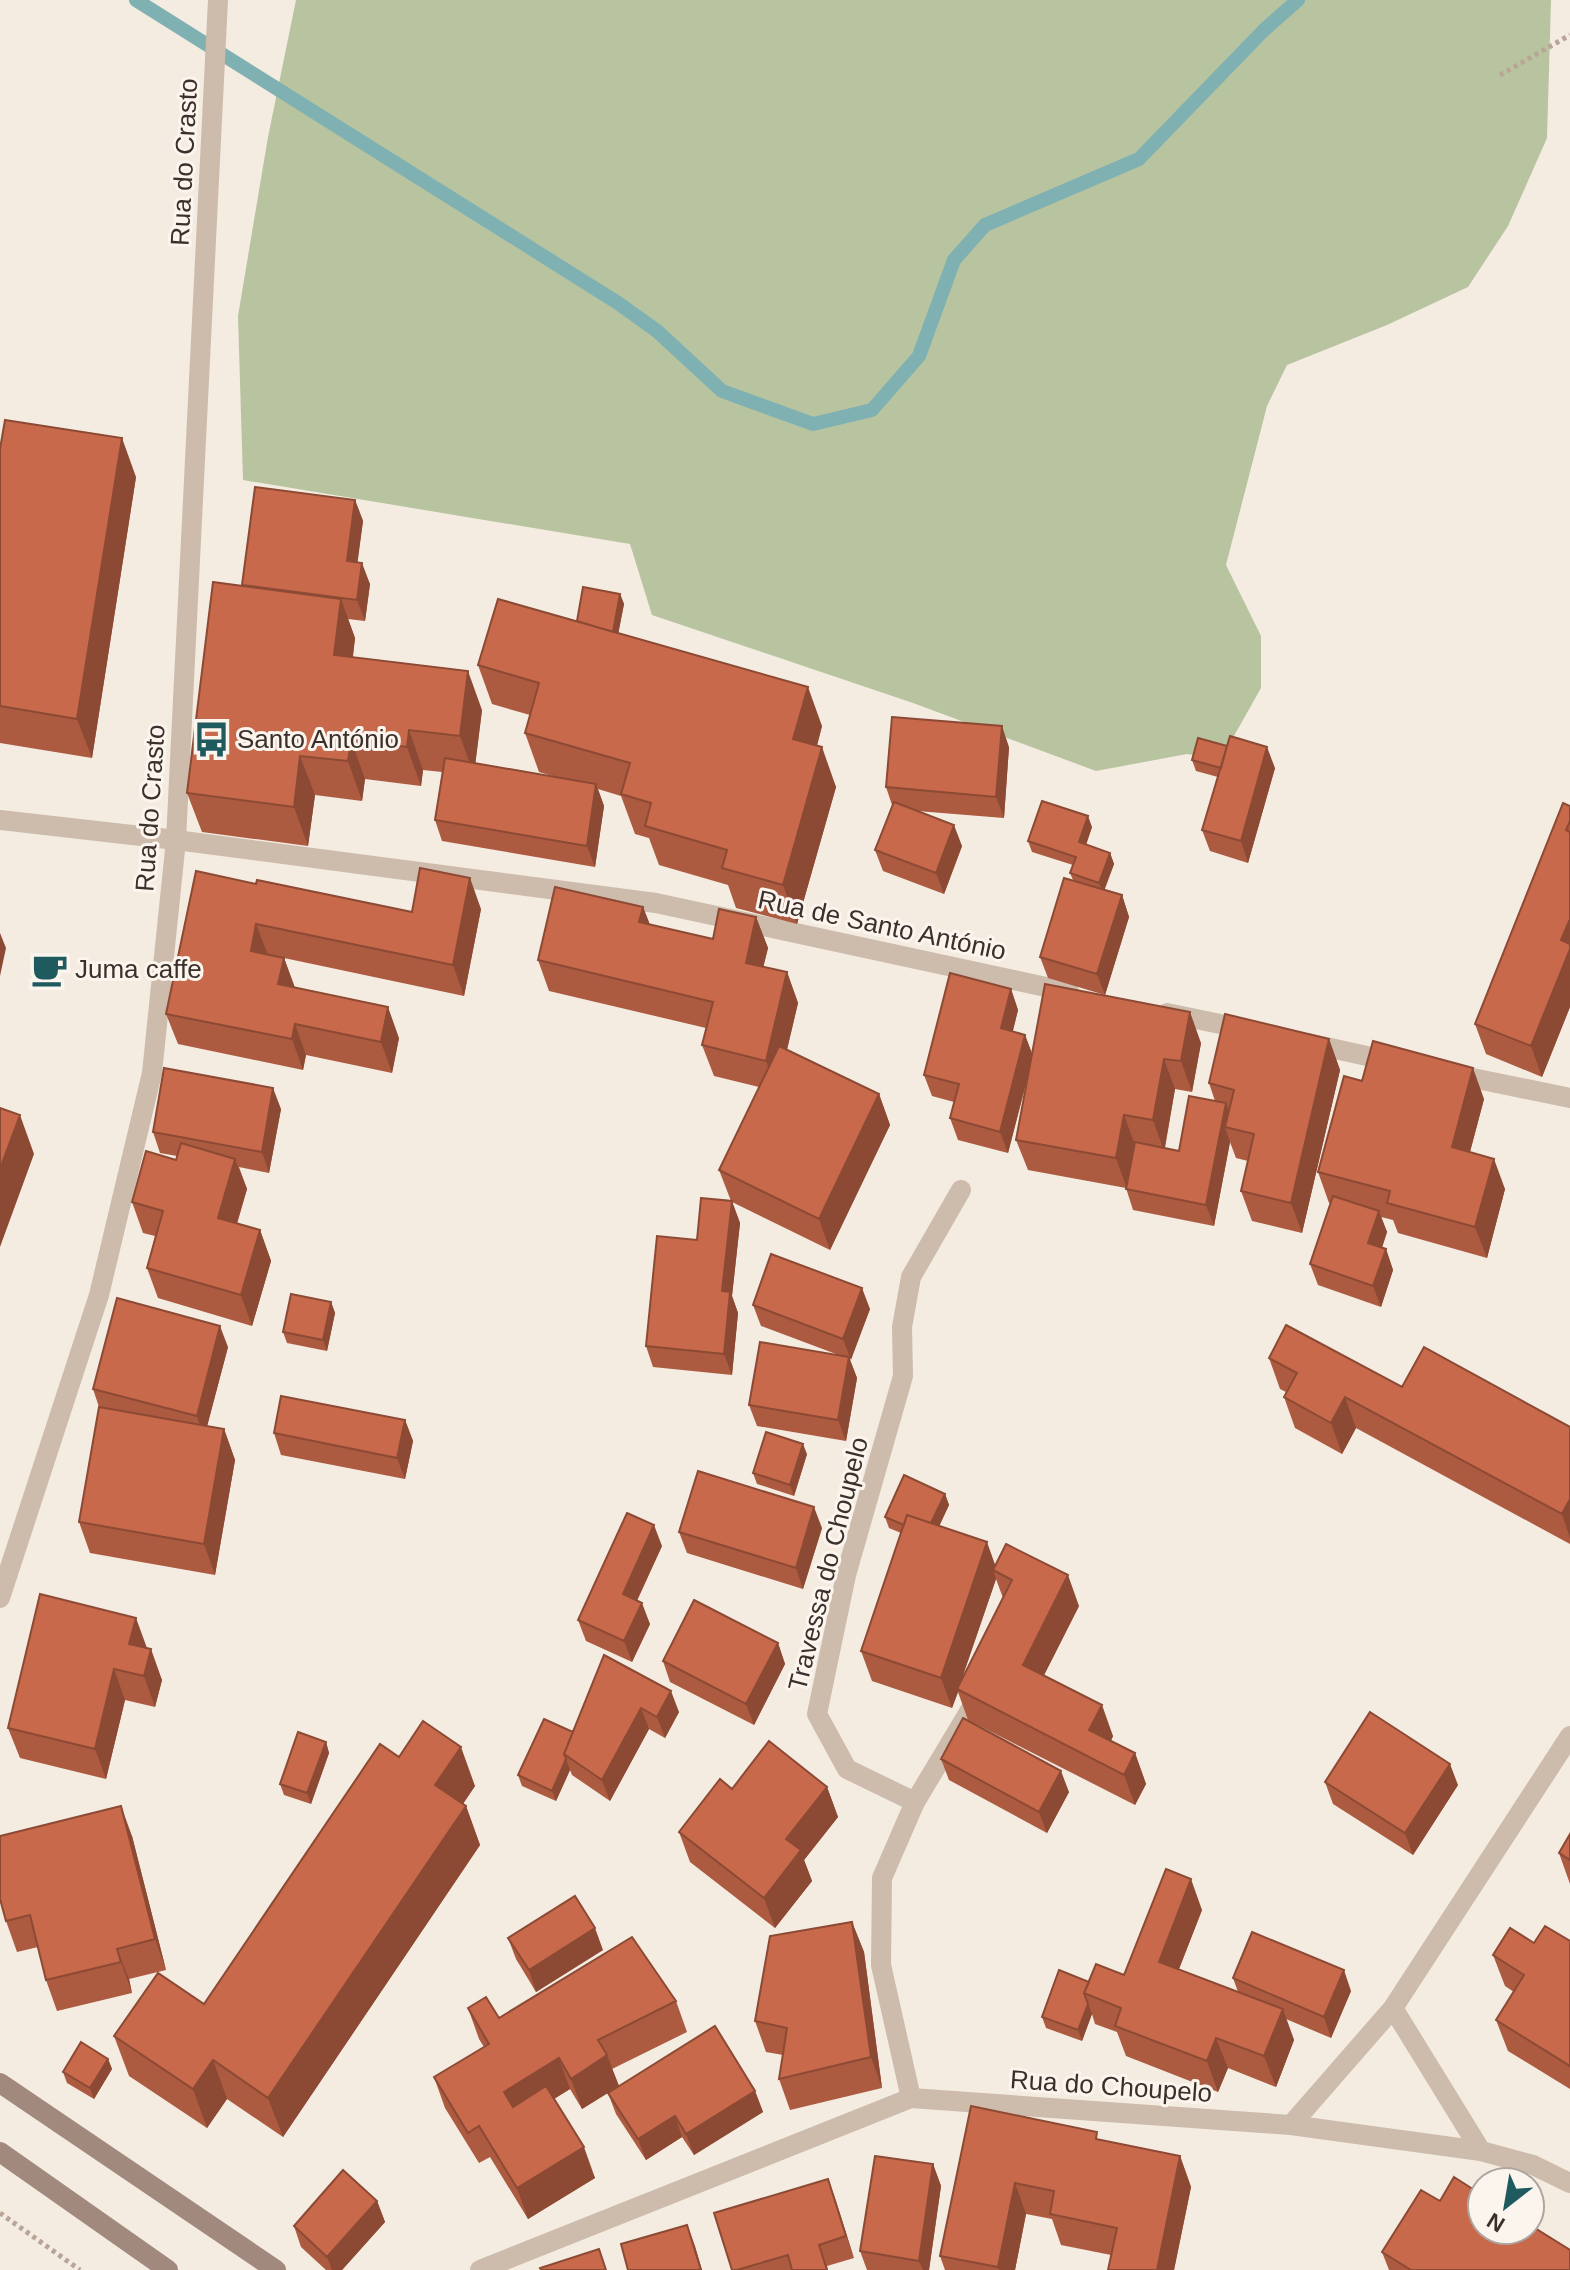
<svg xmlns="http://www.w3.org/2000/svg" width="1570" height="2270" font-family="Helvetica,sans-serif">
  <rect width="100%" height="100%" fill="#f4ebe1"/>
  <path fill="#b8c4a0" d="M296,0H1551L1547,138L1508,226L1468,287L1387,325L1287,365L1267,406L1226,565L1261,636V688L1221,759L1187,754L1096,771L913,703L652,615L630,544L243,480L238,316L268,137Z"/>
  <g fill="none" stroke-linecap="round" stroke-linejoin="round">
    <path stroke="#7fb0b2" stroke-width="14" d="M136,0L618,303L657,331L722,391L813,424L872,410L919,356L954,260L985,225L1139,159L1264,30L1298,0"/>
    <path stroke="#b9a596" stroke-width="5" stroke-dasharray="4 4" stroke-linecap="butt" d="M1500,75L1570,35
      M0,2213L80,2270"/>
    <path stroke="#cdbbac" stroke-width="20" d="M915,1802L981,1692"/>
    <path stroke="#cdbbac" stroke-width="20" d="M0,820L176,840L656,903L1069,992
      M1167,1013L1249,1030
      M1308,1043L1394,1062
      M1453,1074L1570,1098
      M911,2098L881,1965L882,1878L915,1802L847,1769L817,1714L846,1575L903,1376L902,1327L911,1277L961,1190"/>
    <path stroke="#cdbbac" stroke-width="20" d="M0,1598L99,1295L152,1073L176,840L218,0
      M1393,2008L1481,2151
      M1291,2125L1393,2008L1570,1736
      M480,2270L911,2098L1291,2125L1481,2151L1533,2165L1570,2183"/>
    <path stroke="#a18a7d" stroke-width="20" d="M0,2083L276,2270
      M0,2152L168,2270"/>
  </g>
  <path fill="#ac5a40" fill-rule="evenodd" d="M0,449L136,477L92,758L0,743Z
    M355,500L363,521L357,562L370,584L365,621L348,619L355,638L353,657L482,710L475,764L559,778L539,772L525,733L530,715L492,704L478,665L577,621L620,594L624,604L618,633L822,726L817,746L836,787L797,924L736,908L728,885L659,865L649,838L635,834L621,796L598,789L604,806L595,867L442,841L435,820L442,772L423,770L421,786L365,779L362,801L315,795L308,846L202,832L187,793L242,585Z
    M1227,746L1275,768L1248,863L1210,851L1202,830L1218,777L1196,771L1192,760Z
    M1009,747L1004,818L917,811L962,846L944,894L883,871L875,850L892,805L886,787Z
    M1570,806V1007L1542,1077L1486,1054L1475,1024Z
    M1092,827L1086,845L1110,853L1114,864L1104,890L1122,895L1129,917L1105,995L1048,978L1040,957L1073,880L1070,873L1073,865L1032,852L1028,841Z
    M256,884L412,912L481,909L464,996L284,958L295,988L399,1038L392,1073L306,1055L303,1070L178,1044L166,1014Z
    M643,907L650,925L713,939L756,917L768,948L763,967L787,972L798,1003L787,1050L879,1094L890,1125L830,1250L732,1202L740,1223L732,1296L738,1313L732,1375L653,1367L646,1346L697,1240L731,1201L719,1170L759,1087L714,1076L702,1045L706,1028L549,991L538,960Z
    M1011,989L1018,1010L1013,1031L1025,1035L1032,1054L1201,1043L1192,1092L1175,1089L1165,1148L1179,1151L1215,1101L1209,1083L1329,1039L1340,1070L1302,1233L1252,1221L1241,1191L1248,1161L1236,1158L1230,1142L1214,1226L1133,1210L1126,1188L1028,1170L1016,1140L1029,1072L1008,1153L958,1140L950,1118L954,1102L932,1096L924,1075Z
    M1362,1081L1484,1099L1470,1152L1505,1189L1487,1258L1398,1233L1393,1220L1381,1217L1387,1232L1382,1248L1386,1249L1393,1270L1381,1307L1318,1285L1310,1264L1331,1203H1329L1318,1172Z
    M281,1109L269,1173L239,1167L247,1189L237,1224L260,1230L271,1261L252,1326L158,1298L147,1268L155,1236L143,1233L132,1202L176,1160L177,1156L160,1153L153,1132Z
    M331,1302L335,1313L327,1351L287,1343L283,1332Z
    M753,1305L870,1309L850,1360L857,1378L846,1441L757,1426L749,1405L836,1354L761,1326Z
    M228,1347L207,1426L224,1429L235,1460L215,1575L90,1553L79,1522L99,1407L93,1389Z
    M1269,1358L1402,1387L1570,1427V1544L1356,1428L1342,1454L1295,1428L1284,1397L1286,1392L1280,1389Z
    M405,1420L413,1441L405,1479L281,1455L274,1433Z
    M807,1454L794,1496L757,1484L753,1473Z
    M945,1494L949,1505L939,1526L995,1566L1079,1606L1044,1675L1113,1736L1111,1741L1135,1753L1146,1784L1135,1805L968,1720L958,1692L952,1708L872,1681L861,1651L901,1533L889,1528L885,1517ZM996,1579L1003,1598L962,1678Z
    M822,1528L803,1589L687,1553L679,1532Z
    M662,1546L637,1601L650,1624L632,1662L586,1641L578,1620Z
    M778,1643L785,1664L754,1725L670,1682L663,1661Z
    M147,1648L162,1680L155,1707L125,1700L106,1779L20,1758L8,1728Z
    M604,1655L679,1712L665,1738L649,1729L610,1801L572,1775L570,1770L556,1801L522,1786L518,1775L573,1732Z
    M326,1742L329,1753L311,1804L284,1795L280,1784Z
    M399,1757L475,1786L463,1804L466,1806L480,1845L283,2137L227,2099L207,2128L129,2076L114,2036L204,2004Z
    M941,1759L1069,1792L1047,1833L949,1780Z
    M1325,1782L1458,1785L1413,1855L1333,1804Z
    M827,1787L838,1817L804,1860L812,1881L775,1928L690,1862L679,1832L732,1789Z
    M1570,1834V1884L1559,1853Z
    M132,1836L166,1970L129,1979L132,1993L57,2011L46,1980L38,1947L17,1952L6,1921Z
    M1202,1910L1179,1969L1238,1992L1233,1978L1351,1991L1331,2038L1286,2019L1294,2040L1276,2087L1228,2068L1218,2092L1126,2056L1117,2032L1095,2024L1092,2014L1082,2041L1046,2028L1042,2017L1089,1982L1124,1975Z
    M852,1922L864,1952L882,2088L790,2110L779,2079L783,2055L766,2052L755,2021Z
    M508,1938L603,1950L536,1992L516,1959Z
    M1570,1941V2089L1508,2051L1496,2020L1514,1992L1505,1986L1493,1955L1534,1943Z
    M676,2001L687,2032L612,2069L619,2086L582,2109L570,2089L554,2099L595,2178L528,2219L490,2157L479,2163L445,2108L434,2077L484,2047L479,2039L468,2008L499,2018Z
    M108,2059L112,2069L94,2099L67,2083L63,2072Z
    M755,2091L763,2112L694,2155L682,2137L646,2160L616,2114L608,2093Z
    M971,2106L1100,2140L1180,2156L1191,2187L1174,2270H1108L1111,2255L1061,2245L1052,2219L1026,2214L1015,2270H945L940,2256Z
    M933,2164L941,2186L929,2270H867L860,2251Z
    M828,2179L854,2258L827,2266L828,2270H732Z
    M377,2201L385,2222L342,2270H326L301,2247L294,2226Z
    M1440,2201L1570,2270H1389L1382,2252Z"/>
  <path fill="#8c4a34" d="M122,438L136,477L92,758L77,719Z
    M355,500L363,521L355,582L347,561Z
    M362,563L370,584L365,621L357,600Z
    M620,594L624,604L615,651L611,640Z
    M341,599L355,638L348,694L334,655Z
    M468,671L482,710L474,775L460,736Z
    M808,687L822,726L808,778L793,739Z
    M1002,726L1009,747L1004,818L996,797Z
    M409,730L423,770L421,786L407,747Z
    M351,740L365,779L362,801L348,761Z
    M822,747L836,787L797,924L783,885Z
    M1267,747L1275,768L1248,863L1241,841Z
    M300,756L315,795L308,846L294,807Z
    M596,784L604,806L595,867L587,846Z
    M1088,816L1092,827L1083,853L1079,842Z
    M954,825L962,846L944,894L936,873Z
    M1110,853L1114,864L1103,894L1099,883Z
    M470,878L481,909L464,996L453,965Z
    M1122,895L1129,917L1105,995L1097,974Z
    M643,907L655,938L639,922Z
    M756,917L768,948L757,993L746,963Z
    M1570,919V1007L1542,1077L1531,1046L1561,940Z
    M256,924L268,955L251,951Z
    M0,933L6,948L0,976Z
    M284,958L295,988L278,984Z
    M787,972L798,1003L777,1091L766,1061Z
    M1011,989L1018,1010L1008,1049L1001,1028Z
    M388,1007L399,1038L392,1073L381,1042Z
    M1190,1012L1201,1043L1192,1092L1181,1061Z
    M295,1024L306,1055L303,1070L292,1039Z
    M1025,1035L1033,1056L1008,1153L1000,1132Z
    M1329,1039L1340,1070L1302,1233L1291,1203Z
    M1164,1059L1175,1089L1164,1151L1153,1120Z
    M1473,1068L1484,1099L1463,1178L1452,1147Z
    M273,1088L281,1109L269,1173L262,1152Z
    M879,1094L890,1125L830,1250L819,1219Z
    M1226,1103L1234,1124L1225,1127L1230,1142L1214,1226L1206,1205Z
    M20,1115L34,1154L0,1247V1169Z
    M1124,1115L1135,1145L1127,1189L1116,1158Z
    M235,1159L247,1189L229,1249L218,1218Z
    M1494,1159L1505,1189L1487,1258L1475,1227Z
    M732,1201L740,1223L732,1296L738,1313L732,1375L724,1354L722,1291Z
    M1379,1211L1387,1232L1376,1265L1368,1243Z
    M260,1230L271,1261L252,1326L241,1295Z
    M1386,1249L1393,1270L1381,1307L1373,1286Z
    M862,1288L870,1309L851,1360L843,1339Z
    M331,1302L335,1313L327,1351L323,1340Z
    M220,1326L228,1347L204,1438L197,1416Z
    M849,1357L857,1378L846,1441L838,1420Z
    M1345,1397L1356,1428L1342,1454L1331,1423Z
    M405,1420L413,1441L405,1479L397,1458Z
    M224,1429L235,1460L215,1575L204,1544Z
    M803,1444L807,1454L794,1496L790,1485Z
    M945,1494L949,1505L930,1546L926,1535Z
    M1570,1499V1538L1562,1514Z
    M814,1507L822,1528L803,1589L796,1568Z
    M654,1525L662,1546L630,1615L623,1594Z
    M987,1542L998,1573L993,1570L996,1579L958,1690L957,1689L958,1692L952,1708L941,1678Z
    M1068,1575L1079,1606L1034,1695L1023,1665Z
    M642,1603L650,1624L632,1662L624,1641Z
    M136,1618L147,1648L129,1644Z
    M778,1643L785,1664L754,1725L746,1704Z
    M151,1649L162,1680L155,1707L144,1676Z
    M114,1669L125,1700L106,1779L95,1749Z
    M671,1691L679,1712L665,1738L657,1717Z
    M1102,1705L1113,1736L1101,1761L1089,1730Z
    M641,1708L649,1729L610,1801L602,1780Z
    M326,1742L329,1753L311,1804L307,1793Z
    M461,1747L475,1786L449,1824L435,1785Z
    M1135,1753L1146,1784L1135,1805L1124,1775Z
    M566,1759L570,1770L556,1801L552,1791Z
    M1450,1764L1458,1785L1413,1855L1405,1833Z
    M1061,1771L1069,1792L1047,1833L1039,1812Z
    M827,1787L838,1817L804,1860L812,1881L775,1928L764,1898L786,1839Z
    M121,1806L132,1836L166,1970L155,1939Z
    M466,1806L480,1845L283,2137L268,2098Z
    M1191,1879L1202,1910L1170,1992L1159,1962Z
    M852,1922L864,1952L882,2088L871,2057Z
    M595,1928L603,1950L536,1992L529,1970Z
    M117,1949L129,1979L132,1993L121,1962Z
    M1344,1970L1351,1991L1331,2038L1324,2017Z
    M1088,2004L1092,2014L1082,2041L1078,2030Z
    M1283,2009L1294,2040L1276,2087L1264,2056Z
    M1216,2038L1228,2068L1218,2092L1207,2061Z
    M607,2055L619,2086L582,2109L571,2079Z
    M559,2058L570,2089L515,2123L504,2092Z
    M108,2059L112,2069L94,2099L90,2088Z
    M213,2060L227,2099L207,2128L193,2089Z
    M755,2091L763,2112L694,2155L686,2134Z
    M675,2116L682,2137L646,2160L638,2139Z
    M584,2147L595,2178L528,2219L517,2188Z
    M1180,2156L1191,2187L1174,2270H1157Z
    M933,2164L941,2186L929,2270H923L919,2261Z
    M828,2179L836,2201L854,2258L846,2236Z
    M1015,2183L1026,2214L1015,2270H999L998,2267Z
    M377,2201L385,2222L342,2270H332L327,2257Z
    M687,2225L695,2246L702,2270H701Z"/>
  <path fill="#c8694b" stroke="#8c4a34" stroke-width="2" d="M5,420L122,438L77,719L0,706V449Z
    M255,487L355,500L347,561L362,563L357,600L242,585Z
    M213,582L341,599L334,655L468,671L460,736L409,730L407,747L351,740L348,761L300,756L294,807L187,793Z
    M583,587L620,594L613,632L577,621Z
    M498,599L808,687L793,739L822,747L783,885L722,868L727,850L645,826L651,803L621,794L630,763L525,733L539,683L478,665Z
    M892,717L1002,726L996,797L886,787Z
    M1230,736L1267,747L1241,841L1202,830Z
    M1198,738L1227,746L1221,768L1192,760Z
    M445,758L596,784L587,846L435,820Z
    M1042,801L1088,816L1079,842L1110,853L1099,883L1070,873L1076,857L1028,841Z
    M894,802L954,825L936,873L875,850Z
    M1563,803L1570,806V821L1566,830L1570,832V919L1561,940L1570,944V949L1531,1046L1475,1024Z
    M420,868L470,878L453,965L256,924L251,951L284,958L278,984L388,1007L381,1042L295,1024L292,1039L166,1014L196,871L256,884L257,880L412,912Z
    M1064,878L1122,895L1097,974L1040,957Z
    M555,887L643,907L639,922L713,939L719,909L756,917L746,963L787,972L766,1061L702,1045L713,1002L538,960Z
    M950,973L1011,989L1001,1028L1025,1035L1000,1132L950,1118L959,1084L924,1075Z
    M1045,984L1190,1012L1181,1061L1164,1059L1153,1120L1124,1115L1116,1158L1016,1140Z
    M1225,1014L1329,1039L1291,1203L1241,1191L1254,1134L1225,1127L1234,1090L1209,1083Z
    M1373,1041L1473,1068L1452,1147L1494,1159L1475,1227L1387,1203L1390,1191L1318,1172L1344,1076L1362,1081Z
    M779,1046L879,1094L819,1219L719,1170Z
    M164,1068L273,1088L262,1152L153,1132Z
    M1189,1096L1226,1103L1206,1205L1126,1189L1135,1142L1179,1151Z
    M0,1108L20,1115L0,1169Z
    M181,1143L235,1159L218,1218L260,1230L241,1295L147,1268L163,1211L132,1202L146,1151L176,1160Z
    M1333,1196L1379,1211L1368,1243L1386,1249L1373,1286L1310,1264Z
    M701,1198L732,1201L722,1291L730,1292L724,1354L646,1346L657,1236L697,1240Z
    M771,1254L862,1288L843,1339L753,1305Z
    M291,1294L331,1302L323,1340L283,1332Z
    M117,1298L220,1326L197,1416L93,1389Z
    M1286,1325L1402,1387L1424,1347L1570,1427V1499L1562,1514L1345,1397L1331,1423L1284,1397L1297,1373L1269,1358Z
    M760,1342L849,1357L838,1420L749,1405Z
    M281,1396L405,1420L397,1458L274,1433Z
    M99,1407L224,1429L204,1544L79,1522Z
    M766,1432L803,1444L790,1485L753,1473Z
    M698,1471L814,1507L796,1568L679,1532Z
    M904,1475L945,1494L931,1523L907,1515L904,1525L885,1517Z
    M627,1513L654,1525L623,1594L642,1603L624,1641L578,1620Z
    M907,1515L987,1542L941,1678L861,1651Z
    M1006,1544L1068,1575L1023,1665L1102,1705L1089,1730L1135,1753L1124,1775L957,1689L1012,1580L993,1570Z
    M40,1594L136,1618L129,1644L151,1649L144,1676L114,1669L95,1749L8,1728Z
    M694,1600L778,1643L746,1704L663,1661Z
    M604,1655L671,1691L657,1717L641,1708L602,1780L564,1754Z
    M1370,1712L1450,1764L1405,1833L1325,1782Z
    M963,1718L1061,1771L1039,1812L941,1759Z
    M544,1719L573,1732L564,1754L566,1759L552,1791L518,1775Z
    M423,1721L461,1747L435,1785L466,1806L268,2098L213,2060L193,2089L114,2036L158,1973L204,2004L380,1744L399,1757Z
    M298,1732L326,1742L307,1793L280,1784Z
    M769,1741L827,1787L786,1839L801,1850L764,1898L679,1832L720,1779L732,1789Z
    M121,1806L155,1939L117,1949L121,1962L46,1980L30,1915L6,1921L0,1899V1836Z
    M1570,1834V1860L1559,1853Z
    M1166,1869L1191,1879L1159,1962L1283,2009L1264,2056L1216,2038L1207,2061L1115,2026L1121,2008L1084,1993L1096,1964L1124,1975Z
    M575,1896L595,1928L529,1970L508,1938Z
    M852,1922L871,2057L779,2079L787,2028L755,2021L770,1936Z
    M1545,1926L1570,1941V2066L1496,2020L1524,1975L1493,1955L1510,1928L1534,1943Z
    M1252,1932L1344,1970L1324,2017L1233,1978Z
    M632,1937L676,2001L598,2040L607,2055L571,2079L559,2058L504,2092L513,2107L546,2086L584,2147L517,2188L479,2126L468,2133L434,2077L489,2044L468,2008L486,1997L499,2018Z
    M1059,1970L1089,1982L1084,1993L1088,2004L1078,2030L1042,2017Z
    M715,2026L755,2091L686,2134L675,2116L638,2139L608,2093Z
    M81,2042L108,2059L90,2088L63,2072Z
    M971,2106L1097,2132L1096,2139L1180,2156L1157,2270H1108L1117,2228L1050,2214L1054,2191L1015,2183L998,2267L940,2256Z
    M875,2156L933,2164L919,2261L860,2251Z
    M343,2170L377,2201L327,2257L294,2226Z
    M1454,2177L1482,2195V2230H1530V2225L1570,2250V2270H1411L1382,2252L1421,2190L1440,2201Z
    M828,2179L846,2236L819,2245L827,2270H792L788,2255L737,2270H732L714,2213Z
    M687,2225L701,2270H628L621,2244Z
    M599,2249L606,2270H541L540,2268Z"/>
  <defs>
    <symbol id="bus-bare" viewBox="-9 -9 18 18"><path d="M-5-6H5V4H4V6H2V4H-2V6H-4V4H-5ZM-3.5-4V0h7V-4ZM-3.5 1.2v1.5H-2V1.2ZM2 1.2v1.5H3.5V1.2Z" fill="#1f5a5e" stroke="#fbf5ee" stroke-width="2.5" paint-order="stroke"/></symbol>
    <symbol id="cafe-bare" viewBox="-9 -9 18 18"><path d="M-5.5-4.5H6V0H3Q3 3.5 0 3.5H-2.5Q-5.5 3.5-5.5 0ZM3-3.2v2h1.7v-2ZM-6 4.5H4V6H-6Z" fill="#1f5a5e" stroke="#fbf5ee" stroke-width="2.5" paint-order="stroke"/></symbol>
  </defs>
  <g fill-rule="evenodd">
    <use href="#bus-bare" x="186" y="714" width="51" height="51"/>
    <use href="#cafe-bare" x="24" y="944" width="51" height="51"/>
  </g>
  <g text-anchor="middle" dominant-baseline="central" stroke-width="6" stroke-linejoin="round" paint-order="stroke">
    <g font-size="26" fill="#3b302b" stroke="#fbf5ee">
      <text transform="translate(184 162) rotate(-87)">Rua do Crasto</text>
      <text transform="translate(150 808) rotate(-86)">Rua do Crasto</text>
      <text transform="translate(882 925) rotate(12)">Rua de Santo António</text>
      <text transform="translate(828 1564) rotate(-76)">Travessa do Choupelo</text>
      <text transform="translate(1111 2086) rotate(4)">Rua do Choupelo</text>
    </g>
    <g font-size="26" fill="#3b302b" stroke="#fbf5ee" text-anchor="start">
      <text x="237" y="739">Santo António</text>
      <text x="75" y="969">Juma caffe</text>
    </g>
  </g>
  <g transform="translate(1506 2206) rotate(211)"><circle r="38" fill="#fbf5ee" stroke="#aea6a0" stroke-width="2"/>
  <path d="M0-6L14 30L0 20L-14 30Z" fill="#1f5a5e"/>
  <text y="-12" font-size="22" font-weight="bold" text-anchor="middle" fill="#3b302b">N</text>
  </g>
</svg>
